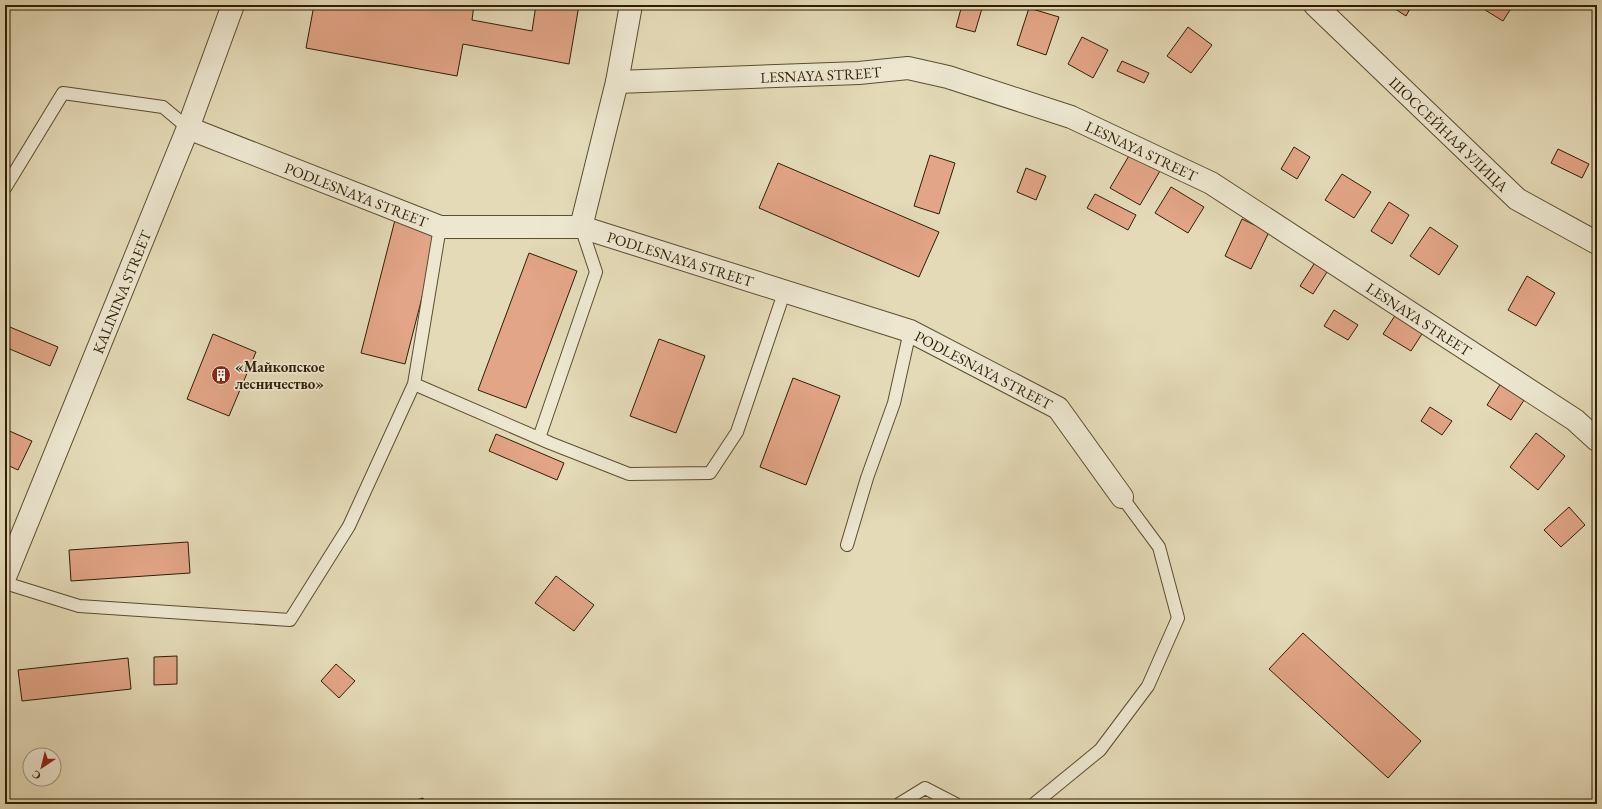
<svg xmlns="http://www.w3.org/2000/svg" width="1602" height="809" font-family="'EB Garamond',serif">
  <rect width="100%" height="100%" fill="#e4dab7"/>
  <filter id="stains"><feTurbulence type="fractalNoise" baseFrequency=".005" numOctaves="4"/><feColorMatrix values="0 0 0 0 .2 0 0 0 0 .09 0 0 0 0 .02 0 0 0 .5 -.17"/></filter>
  <radialGradient id="worn" r=".72"><stop offset=".6" stop-color="#630" stop-opacity="0"/><stop offset="1" stop-color="#630" stop-opacity=".3"/></radialGradient>
  <path fill="#e2a587" stroke="#2f1e03" d="M314,5H474L472,20L532,31L536,5H579L569,64L463,44L457,76L306,48Z
    M962,5H983L975,32L956,27Z
    M1389,5H1412L1406,16Z
    M1477,5H1513L1503,21Z
    M1029,8L1059,17L1046,55L1017,45Z
    M1188,27L1212,45L1191,73L1167,56Z
    M1082,37L1108,50L1093,78L1068,64Z
    M1122,61L1149,73L1144,83L1117,71Z
    M1294,147L1310,157L1297,179L1281,169Z
    M1558,149L1589,164L1582,178L1551,163Z
    M1130,154L1160,171L1140,205L1110,188Z
    M930,155L955,163L939,214L914,206Z
    M778,163L939,232L919,277L759,208Z
    M1026,168L1046,176L1036,200L1017,192Z
    M1342,174L1371,192L1354,218L1325,200Z
    M1171,187L1204,207L1188,233L1155,213Z
    M1095,194L1136,215L1128,230L1087,208Z
    M1389,202L1409,215L1392,244L1371,231Z
    M396,216L440,227L405,364L361,353Z
    M1242,219L1269,232L1251,269L1225,256Z
    M1430,227L1458,246L1439,275L1410,256Z
    M529,253L577,271L526,408L478,390Z
    M1321,253L1334,261L1313,294L1300,286Z
    M1527,276L1555,293L1536,326L1508,310Z
    M1400,308L1427,326L1411,351L1383,334Z
    M1334,310L1358,325L1348,340L1324,326Z
    M5,325L58,347L50,366L5,347Z
    M213,334L256,352L229,416L187,399Z
    M659,339L705,356L676,433L630,416Z
    M1508,372L1532,388L1511,420L1487,405Z
    M793,378L840,396L806,485L760,467Z
    M1430,407L1452,421L1442,435L1421,421Z
    M5,429L32,441L18,470L5,464Z
    M1536,433L1565,456L1538,490L1510,467Z
    M496,434L564,463L557,480L489,451Z
    M1569,507L1585,525L1561,547L1544,530Z
    M188,542L190,573L71,581L69,550Z
    M556,576L594,605L574,631L535,603Z
    M1303,633L1421,741L1388,778L1269,669Z
    M177,656V684L154,685V657Z
    M128,658L131,689L22,701L18,670Z
    M336,664L355,681L339,698L321,681Z
    M423,798L424,804H403Z"/>
  <g fill="none" stroke-linecap="round" stroke-linejoin="round">
    <defs>
      <path id="service" d="M5,188L63,93L163,107L188,128
        M440,227L414,384L550,443L629,474L710,473L737,432L785,290
        M539,438L596,272L581,227
        M847,545L867,478L894,403L910,331
        M5,583L79,606L290,620L349,526L414,384
        M899,804L925,788L956,804
        M1034,804L1100,750L1148,686L1178,618L1159,547L1122,497"/>
      <g id="minor">
        <path id="s1" d="M1315,5L1517,199L1597,243"/>
        <path id="s2" d="M617,82L859,73L908,68L948,77L1071,117L1211,183L1575,420L1597,440"/>
        <path id="s3" d="M188,128L440,227H581L910,331L1058,408L1122,497"/>
        <path d="M581,227L617,82L631,5"/>
        <path id="s4" d="M5,577L188,128L233,5"/>
      </g>
    </defs>
    <use href="#service" stroke="#5c4d30" stroke-width="14"/>
    <use href="#minor" stroke="#5c4d30" stroke-width="24"/>
    <use href="#service" stroke="#ede7d0" stroke-width="12"/>
    <use href="#minor" stroke="#ede7d0" stroke-width="22"/>
  </g>
  <defs>
    <symbol id="building-disc" viewBox="-11 -11 22 22"><circle r="9.5" fill="#8f2418" stroke="#ede7d0"/><path d="M-4-6H4V6H1V3H-1V6H-4ZM-2.5-4.3h1.7v1.8h-1.7ZM.8-4.3h1.7v1.8H.8ZM-2.5-1h1.7V.8h-1.7ZM.8-1h1.7V.8H.8Z" fill="#fff"/></symbol>
  </defs>
  <g fill-rule="evenodd">
    <use href="#building-disc" x="210" y="364" width="22" height="22"/>
  </g>
  <g text-anchor="middle" dominant-baseline="central" stroke-width="3.5" stroke-linejoin="round" paint-order="stroke">
    <g font-size="15" fill="#2f1e03" stroke="#ede7d0">
      <text stroke="none"><textPath href="#s2" startOffset="204">LESNAYA STREET</textPath></text>
      <text stroke="none"><textPath href="#s1" startOffset="186">ШОССЕЙНАЯ УЛИЦА</textPath></text>
      <text stroke="none"><textPath href="#s2" startOffset="540">LESNAYA STREET</textPath></text>
      <text stroke="none"><textPath href="#s3" startOffset="181">PODLESNAYA STREET</textPath></text>
      <text stroke="none"><textPath href="#s3" startOffset="516">PODLESNAYA STREET</textPath></text>
      <text stroke="none"><textPath href="#s4" startOffset="308">KALININA STREET</textPath></text>
      <text stroke="none"><textPath href="#s2" startOffset="865">LESNAYA STREET</textPath></text>
      <text stroke="none"><textPath href="#s3" startOffset="840">PODLESNAYA STREET</textPath></text>
    </g>
    <g font-size="15" font-weight="bold" fill="#2f1e03" stroke="#ede7d0" text-anchor="start">
      <text x="235" y="366">«Майкопское<tspan x="235" dy="17">лесничество»</tspan></text>
    </g>
  </g>
  <rect width="1602" height="809" fill="none" stroke="#e4dab7" stroke-width="20"/>
  <rect x="6" y="6" width="1590" height="797" fill="none" stroke="#2f1e03" stroke-width="2"/>
  <rect x="10" y="10" width="1582" height="789" fill="none" stroke="#2f1e03"/>
  <g transform="translate(42 767) rotate(215)"><circle r="19" fill="#ede7d0" stroke="#a1977e"/>
  <path d="M0-3L7 15L0 10L-7 15Z" fill="#8f2418"/>
  <text y="-6" font-size="11" font-weight="bold" text-anchor="middle" fill="#2f1e03">С</text>
  </g>
  <rect width="100%" height="100%" filter="url(#stains)"/>
  <rect width="100%" height="100%" fill="url(#worn)"/>
</svg>
